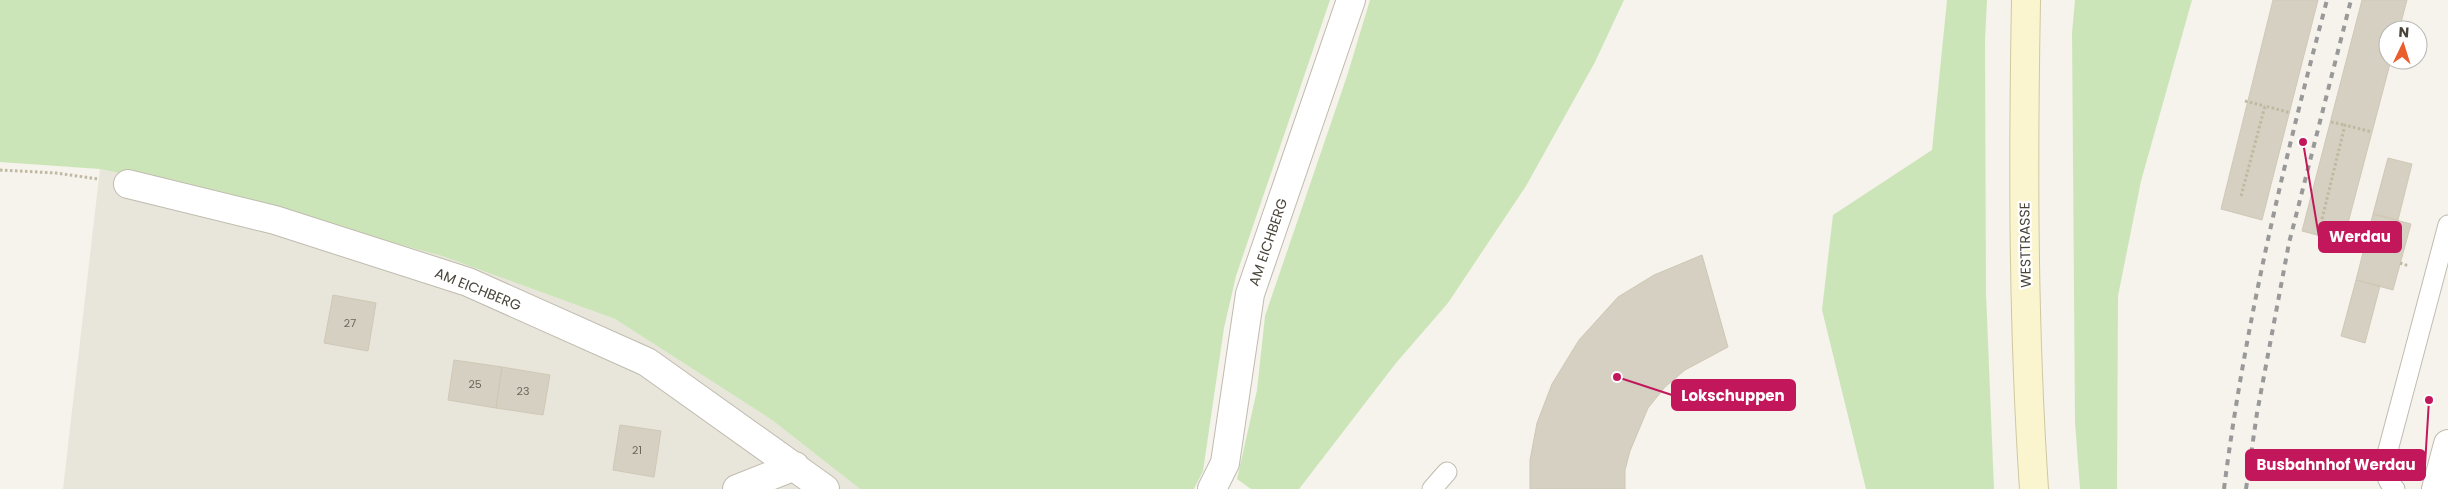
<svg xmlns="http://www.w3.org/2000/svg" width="2448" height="489" font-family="Poppins,sans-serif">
  <rect width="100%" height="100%" fill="#f5f3ec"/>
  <path fill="#e8e5da" d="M100,169L186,187L442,256L615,319L772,420L860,489H63Z"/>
  <path fill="#cce5b8" d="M0,0H1330L1236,276L1224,328L1203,471L1194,489H860L772,420L615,319L442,256L186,187L100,169L0,162Z
    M1370,0H1624L1595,62L1526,186L1448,303L1396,363L1299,489H1251L1237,479L1257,390L1265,316L1347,76Z
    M1947,0H1987L1985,41L1986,293L1994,489H1866L1822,310L1833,215L1932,150Z
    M2075,0H2192L2141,181L2118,296L2117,489H2080L2075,422L2072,33Z"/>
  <path fill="#d5d0c2" stroke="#d0c8b5" d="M2273,0H2318L2262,220L2221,209Z
    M2362,0H2407L2399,30H2388V60H2391L2343,242L2302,231Z
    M2388,158L2412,164L2398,220L2373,214Z
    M2373,214L2411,224L2393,290L2356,280Z
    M1702,255L1728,347L1685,370L1665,387L1648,408L1630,451L1625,470V489H1530V460L1537,423L1552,384L1579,340L1618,297L1654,275Z
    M2356,280L2380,286L2365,343L2341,336Z
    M333,295L376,303L368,351L324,343Z
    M454,360L502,367L496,408L448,400Z
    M502,367L550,375L543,415L496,408Z
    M620,425L661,431L654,477L613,470Z"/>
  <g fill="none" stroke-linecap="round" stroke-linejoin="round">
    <defs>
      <path id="lane" d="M1432,489L1447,472
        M2395,489C2384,479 2385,467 2387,454L2448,225"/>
      <path id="street" d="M128,184L275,220L468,282L647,362L825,489
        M737,489L795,466
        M1212,489L1225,463L1250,294L1351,0
        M2436,489L2448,444"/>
      <path id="secondary" d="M2026,0C2023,163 2023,326 2034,489"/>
    </defs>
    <use href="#lane" stroke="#c0bbaf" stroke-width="21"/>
    <use href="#street" stroke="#c0bbaf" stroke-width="30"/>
    <use href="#secondary" stroke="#d0c89f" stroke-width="30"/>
    <path stroke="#c0b8a1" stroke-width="3" stroke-dasharray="2.5 2.5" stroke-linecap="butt" d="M2245,101L2265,106
      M2331,122L2345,125
      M0,170L56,173L98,179
      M2241,196L2265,106L2291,113
      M2322,219L2345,125L2372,132
      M2400,263L2409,266"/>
    <use href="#lane" stroke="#fff" stroke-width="19"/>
    <use href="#street" stroke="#fff" stroke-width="28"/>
    <use href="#secondary" stroke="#fbf5cf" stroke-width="28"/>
    <path stroke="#999" stroke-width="4" stroke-dasharray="6 6" stroke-linecap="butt" d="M2224,489C2245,323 2284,162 2327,0
      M2246,489L2257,413L2289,243L2351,0"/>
  </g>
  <g text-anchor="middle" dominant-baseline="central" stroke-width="4.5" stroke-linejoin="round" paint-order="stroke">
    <g font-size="11" fill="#6b675c">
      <text x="350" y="323">27</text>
      <text x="475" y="384">25</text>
      <text x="523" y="391">23</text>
      <text x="637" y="450">21</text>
    </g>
    <g font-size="14" fill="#48443a" stroke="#fff">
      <text transform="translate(1268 242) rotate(-71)">AM EICHBERG</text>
      <text transform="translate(2025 245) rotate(-91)">WESTTRASSE</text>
      <text transform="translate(478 289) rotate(22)">AM EICHBERG</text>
    </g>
  </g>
  <path fill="none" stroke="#c2185b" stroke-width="2" d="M2303 142L2319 237M1617 377L1672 395M2429 400L2425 465"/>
  <g fill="#c2185b" stroke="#fff" stroke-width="2">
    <circle cx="2303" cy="142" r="5"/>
    <circle cx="1617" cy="377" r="5"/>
    <circle cx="2429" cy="400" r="5"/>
  </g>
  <g fill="#c2185b" stroke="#c2185b" stroke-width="2">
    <rect x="2319" y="222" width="82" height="30" rx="5"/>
    <rect x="1672" y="380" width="123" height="30" rx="5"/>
    <rect x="2246" y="450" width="179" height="30" rx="5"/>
  </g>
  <g font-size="15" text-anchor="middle" font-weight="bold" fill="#fff">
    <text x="2360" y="242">Werdau</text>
    <text x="1733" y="401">Lokschuppen</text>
    <text x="2336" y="470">Busbahnhof Werdau</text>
  </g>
  <g transform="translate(2403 45) rotate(4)"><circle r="24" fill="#ffffff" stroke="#b6b4b0"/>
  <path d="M0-4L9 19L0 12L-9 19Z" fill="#e95d2e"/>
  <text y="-8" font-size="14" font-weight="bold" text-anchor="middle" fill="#48443a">N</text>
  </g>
</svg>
